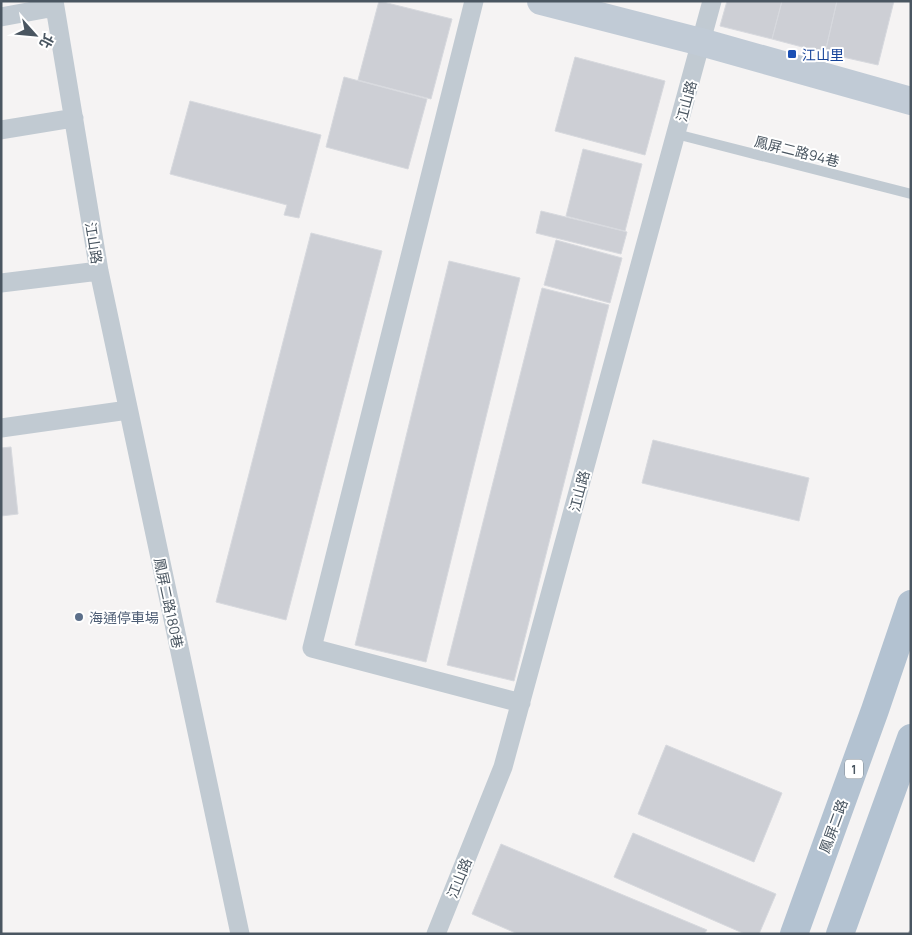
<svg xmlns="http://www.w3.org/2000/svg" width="912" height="935" font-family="Manrope,'Noto Sans TC',sans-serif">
  <rect width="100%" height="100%" fill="#f5f3f3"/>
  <path fill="#cdcfd5" stroke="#d7d9de" d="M379,1L452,19L431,99L358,80Z
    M727,1H782L772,39L720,26Z
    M782,1H837L825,53L772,39Z
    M837,1H894L878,65L825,53Z
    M575,57L665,81L645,155L555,131Z
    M344,77L427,99L408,169L326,147Z
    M190,101L321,135L299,218L284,215L287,205L170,174Z
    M583,149L642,164L625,231L566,216Z
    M541,211L627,232L621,254L536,233Z
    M311,233L382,251L286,620L216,602Z
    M556,240L622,258L610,303L544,285Z
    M449,261L520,278L426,662L355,645Z
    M542,288L609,305L514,681L447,665Z
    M653,440L809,478L799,521L642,483Z
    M11,447L18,514L1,516V448Z
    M666,745L782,793L754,862L638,814Z
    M633,833L776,894L759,934H745L614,877Z
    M501,844L707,930L704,934H518L472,914Z"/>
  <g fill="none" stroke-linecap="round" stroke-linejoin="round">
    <path stroke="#c1cad2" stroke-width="10" d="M676,134L911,194"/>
    <path stroke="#c1cad2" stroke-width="19" d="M54,1L99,271L240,934
      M474,1L312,648L521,703
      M1,17L55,7
      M1,130L74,118
      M1,283L99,271
      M1,428L128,410
      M436,934L503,767L712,1"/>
    <path stroke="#c1cbd6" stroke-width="28" d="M541,1L701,42L911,101"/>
    <path stroke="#b3c2d1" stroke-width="28" d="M794,934L875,710L911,604
      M840,934L911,738"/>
    <defs>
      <path id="rail" d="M911,934V933"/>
    </defs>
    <use href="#rail" stroke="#b5b8bd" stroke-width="5.5"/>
    <use href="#rail" stroke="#fff" stroke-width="4" stroke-dasharray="11" stroke-linecap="butt"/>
  </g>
  <rect fill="#1a4fb4" stroke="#fff" stroke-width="2" x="787" y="49" width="10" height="10" rx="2.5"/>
  <circle fill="#5c6f8a" stroke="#fff" stroke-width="2" cx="79" cy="617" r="5"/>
  <g text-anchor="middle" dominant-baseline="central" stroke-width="4" stroke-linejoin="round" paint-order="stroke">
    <rect fill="#fff" stroke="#808990" stroke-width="1" x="845" y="759.5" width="18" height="19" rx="4"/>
    <g font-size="12" font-weight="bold" fill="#4a5661">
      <text x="854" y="769">1</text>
    </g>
    <g font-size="14" fill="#164399" stroke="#fff" text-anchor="start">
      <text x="802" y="54">江山里</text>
    </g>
    <g font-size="14" fill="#4a5661" stroke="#fff">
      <text transform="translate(686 101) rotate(-75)">江山路</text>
      <text transform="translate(797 151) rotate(14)">鳳屏二路94巷</text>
      <text transform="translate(94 243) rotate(81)">江山路</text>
      <text transform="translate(579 491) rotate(-75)">江山路</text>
      <text transform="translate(169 603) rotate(78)">鳳屏二路180巷</text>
      <text transform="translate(833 826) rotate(-70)">鳳屏二路</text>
      <text transform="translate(459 878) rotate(-68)">江山路</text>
    </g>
    <g font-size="14" fill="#4e5e75" stroke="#fff" text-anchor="start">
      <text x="89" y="617">海通停車場</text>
    </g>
  </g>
  <rect width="912" height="935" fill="none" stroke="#4a5661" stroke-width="5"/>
  <g transform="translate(35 35) rotate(117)" stroke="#ffffff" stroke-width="4" paint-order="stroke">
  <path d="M0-4L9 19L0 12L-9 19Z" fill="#4a5661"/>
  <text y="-8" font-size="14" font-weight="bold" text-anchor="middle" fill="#4a5661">北</text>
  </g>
</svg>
